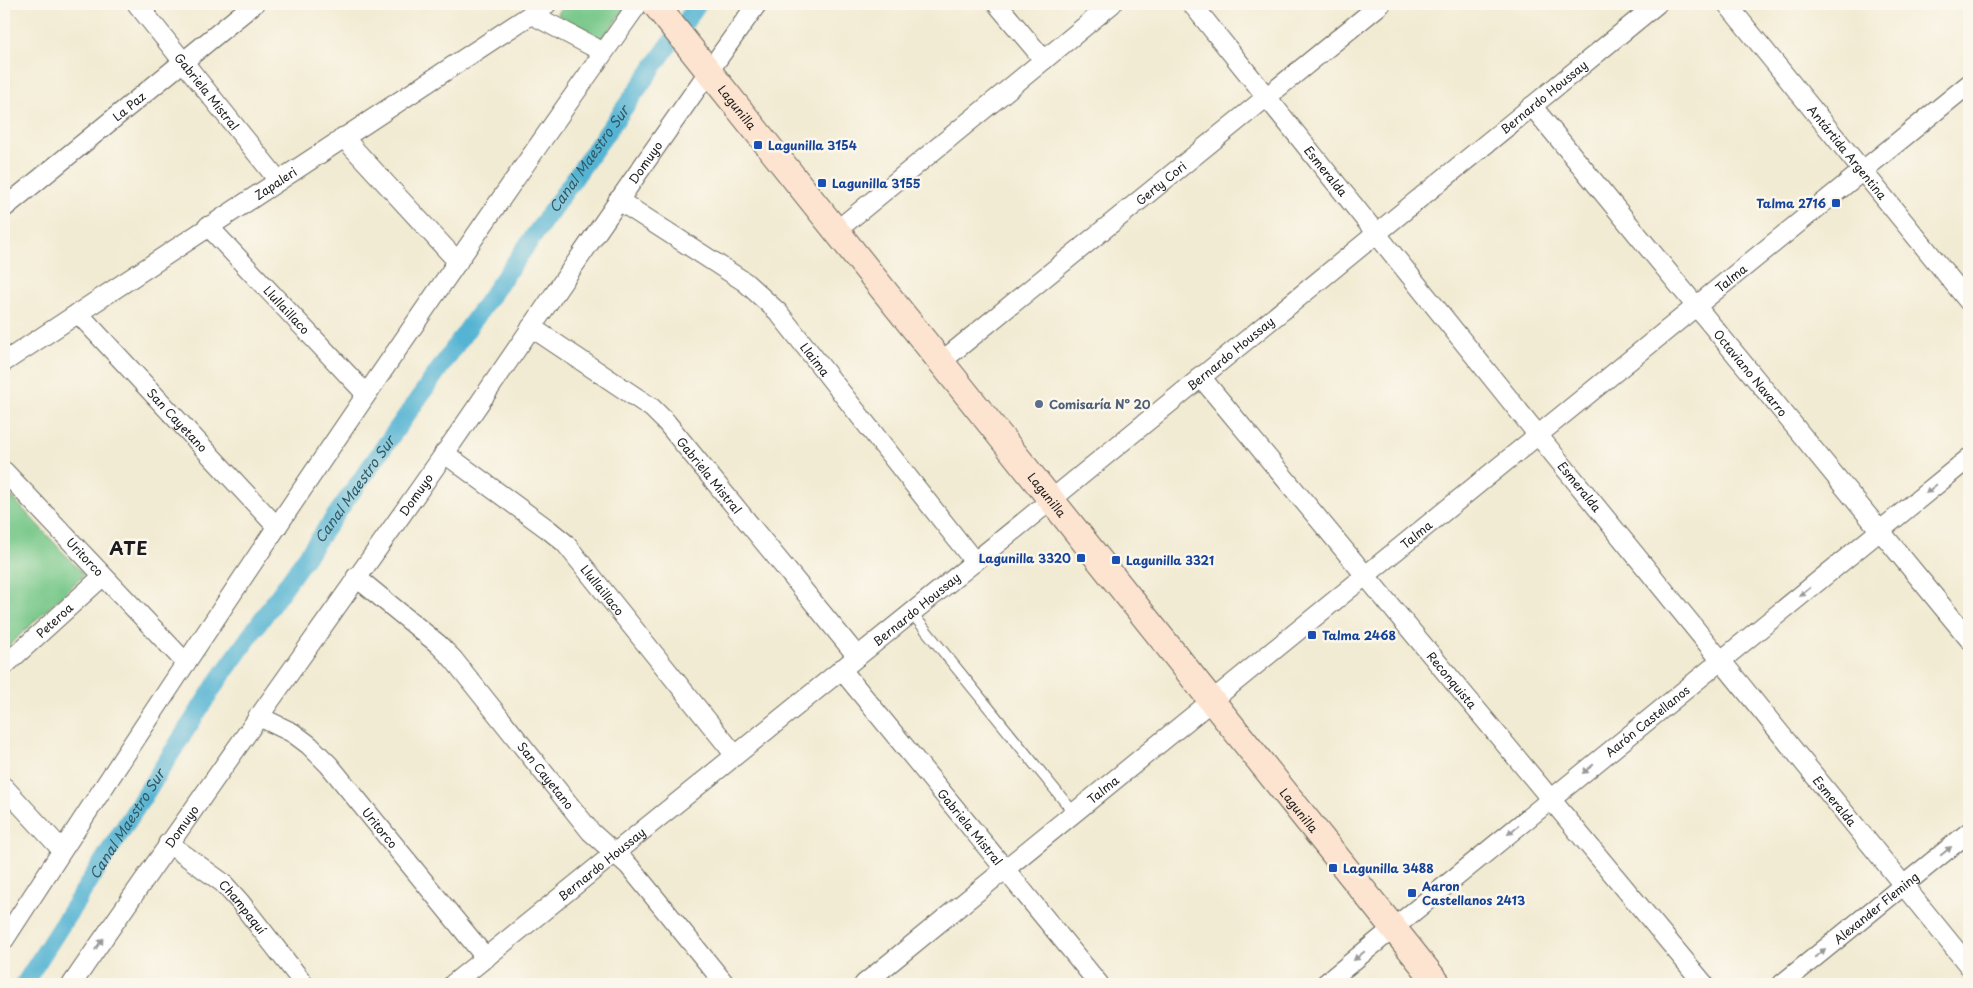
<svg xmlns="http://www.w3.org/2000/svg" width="1973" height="988" font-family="'Playpen Sans',sans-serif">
  <rect width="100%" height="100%" fill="#fbf7ec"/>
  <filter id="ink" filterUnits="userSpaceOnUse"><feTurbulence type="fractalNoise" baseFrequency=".02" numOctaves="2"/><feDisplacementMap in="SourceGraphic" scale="10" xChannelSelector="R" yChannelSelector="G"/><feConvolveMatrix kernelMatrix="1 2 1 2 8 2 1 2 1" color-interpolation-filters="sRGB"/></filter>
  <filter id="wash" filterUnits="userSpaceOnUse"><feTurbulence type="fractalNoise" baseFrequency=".0096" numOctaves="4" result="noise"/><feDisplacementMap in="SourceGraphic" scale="20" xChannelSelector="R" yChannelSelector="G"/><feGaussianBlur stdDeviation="1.12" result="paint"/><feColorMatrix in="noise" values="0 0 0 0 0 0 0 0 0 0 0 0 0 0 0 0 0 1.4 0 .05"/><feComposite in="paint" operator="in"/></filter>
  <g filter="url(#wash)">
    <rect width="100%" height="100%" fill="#f2ebd3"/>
    <path fill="#77c789" stroke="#4a7252" d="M565,4H628L603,38H597L561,19L558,13Z
      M10,495L84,575L4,650V501Z"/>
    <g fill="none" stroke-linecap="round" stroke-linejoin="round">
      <path stroke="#55b4d3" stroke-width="18" id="s1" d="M24,984L213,688L698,4"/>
    </g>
  </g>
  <g filter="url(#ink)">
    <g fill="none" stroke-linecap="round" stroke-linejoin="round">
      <defs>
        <path id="lane" d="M911,612L1074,813"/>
        <g id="street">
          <path id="s2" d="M137,4L278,180"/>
          <path d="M997,4L1044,60"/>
          <path id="s3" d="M1192,4L1538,435L1969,966"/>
          <path id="s4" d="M1727,4L1969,302"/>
          <path d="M531,14L603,52"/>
          <path id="s5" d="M1532,106L1969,639"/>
          <path d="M343,137L458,262"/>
          <path id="s6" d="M618,200L745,282L778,312L974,561"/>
          <path id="s7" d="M4,208L254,4"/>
          <path id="s8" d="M208,226L366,394"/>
          <path d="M836,231L1112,4"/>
          <path id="s9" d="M78,313L277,527"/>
          <path id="s10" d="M531,327L652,408L666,422L857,656"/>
          <path id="s11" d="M942,361L1381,4"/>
          <path id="s12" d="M4,362L547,4"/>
          <path id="s13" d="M1200,376L1704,984"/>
          <path id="s14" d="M444,453L549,530L565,543L735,755"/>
          <path id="s15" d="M4,471L186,663"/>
          <path id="s16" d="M356,577L438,644L453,659L591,832L629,866L725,984"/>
          <path id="s17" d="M4,666L103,576"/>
          <path id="s18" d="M841,669L1099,984"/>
          <path id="s19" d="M258,716L293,733L309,745L329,765L486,958"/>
          <path d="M4,787L62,850"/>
          <path id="s20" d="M168,843L223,883L240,902L304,984"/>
          <path d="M4,940C209,624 420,311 638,4"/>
          <path id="s21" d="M72,984C194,806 321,630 445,453C549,303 650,152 757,4"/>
          <path id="s22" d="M453,984L1051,500L1657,4"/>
          <path id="s23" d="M864,984L1969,84"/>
          <path id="s24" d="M1325,984L1969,458"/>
          <path id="s25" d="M1782,984L1969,832"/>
        </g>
        <g id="secondary">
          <path id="s26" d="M655,4L1438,984"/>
        </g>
      </defs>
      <use href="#lane" stroke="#67645c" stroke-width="12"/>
      <use href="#street" stroke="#67645c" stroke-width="21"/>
      <use href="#secondary" stroke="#67645c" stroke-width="28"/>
      <use href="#lane" stroke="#fff" stroke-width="10"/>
      <use href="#street" stroke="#fff" stroke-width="19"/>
      <use href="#secondary" stroke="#fde4d0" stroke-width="26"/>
    </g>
    <defs><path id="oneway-solid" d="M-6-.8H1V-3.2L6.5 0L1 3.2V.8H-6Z" transform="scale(1.25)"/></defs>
    <g fill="#999">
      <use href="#oneway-solid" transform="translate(1931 489) rotate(141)"/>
      <use href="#oneway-solid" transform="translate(1805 592) rotate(141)"/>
      <use href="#oneway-solid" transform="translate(1588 769) rotate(141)"/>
      <use href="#oneway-solid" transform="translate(1513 830) rotate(141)"/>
      <use href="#oneway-solid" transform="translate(1946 851) rotate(-39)"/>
      <use href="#oneway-solid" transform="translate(99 944) rotate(-56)"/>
      <use href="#oneway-solid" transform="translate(1820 953) rotate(-39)"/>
      <use href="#oneway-solid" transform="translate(1359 956) rotate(141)"/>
    </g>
  </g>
  <g fill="#1a4fb4" stroke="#fbf7ec" stroke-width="2">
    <rect x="753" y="140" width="10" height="10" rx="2.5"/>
    <rect x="817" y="178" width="10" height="10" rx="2.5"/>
    <rect x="1831" y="198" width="10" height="10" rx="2.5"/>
    <rect x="1076" y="553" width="10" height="10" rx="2.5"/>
    <rect x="1111" y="555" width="10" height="10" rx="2.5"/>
    <rect x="1307" y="630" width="10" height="10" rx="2.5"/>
    <rect x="1328" y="863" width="10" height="10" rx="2.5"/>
    <rect x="1407" y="888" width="10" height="10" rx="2.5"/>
  </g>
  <circle fill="#5c6f8a" stroke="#fbf7ec" stroke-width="2" cx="1039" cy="404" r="5"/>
  <g text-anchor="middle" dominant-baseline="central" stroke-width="5" stroke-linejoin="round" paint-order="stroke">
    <g font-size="12" fill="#1c1c1c" stroke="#fbf7ec">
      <text stroke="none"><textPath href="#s2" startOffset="112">Gabriela Mistral</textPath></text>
      <text stroke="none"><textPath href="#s22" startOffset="1406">Bernardo Houssay</textPath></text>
      <text stroke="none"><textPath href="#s7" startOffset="161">La Paz</textPath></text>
      <text stroke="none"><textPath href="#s26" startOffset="132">Lagunilla</textPath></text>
      <text stroke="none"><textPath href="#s4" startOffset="191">Antártida Argentina</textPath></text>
      <text stroke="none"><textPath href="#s21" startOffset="1002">Domuyo</textPath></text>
      <text stroke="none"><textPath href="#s3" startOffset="214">Esmeralda</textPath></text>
      <text stroke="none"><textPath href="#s12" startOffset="325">Zapaleri</textPath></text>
      <text stroke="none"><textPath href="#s11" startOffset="282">Gerty Cori</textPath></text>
      <text stroke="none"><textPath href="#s23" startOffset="1118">Talma</textPath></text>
      <text stroke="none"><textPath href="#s8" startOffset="115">Llullaillaco</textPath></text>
      <text stroke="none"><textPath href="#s22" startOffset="1001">Bernardo Houssay</textPath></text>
      <text stroke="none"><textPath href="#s6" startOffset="256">Llaima</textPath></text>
      <text stroke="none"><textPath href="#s5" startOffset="345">Octaviano Navarro</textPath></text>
      <text stroke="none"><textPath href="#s9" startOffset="146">San Cayetano</textPath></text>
      <text stroke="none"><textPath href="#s10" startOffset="234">Gabriela Mistral</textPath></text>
      <text stroke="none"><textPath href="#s3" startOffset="619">Esmeralda</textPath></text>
      <text stroke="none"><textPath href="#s21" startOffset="598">Domuyo</textPath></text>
      <text stroke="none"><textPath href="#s26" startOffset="628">Lagunilla</textPath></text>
      <text stroke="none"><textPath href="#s23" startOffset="712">Talma</textPath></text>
      <text stroke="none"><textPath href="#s15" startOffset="118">Uritorco</textPath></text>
      <text stroke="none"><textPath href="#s14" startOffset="211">Llullaillaco</textPath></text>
      <text stroke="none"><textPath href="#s22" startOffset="596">Bernardo Houssay</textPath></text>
      <text stroke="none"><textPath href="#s17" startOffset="68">Peteroa</textPath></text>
      <text stroke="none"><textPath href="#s13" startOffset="395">Reconquista</textPath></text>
      <text stroke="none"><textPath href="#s24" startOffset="416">Aarón Castellanos</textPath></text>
      <text stroke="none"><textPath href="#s16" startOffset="276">San Cayetano</textPath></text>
      <text stroke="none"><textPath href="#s23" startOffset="308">Talma</textPath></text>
      <text stroke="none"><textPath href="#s3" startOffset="1024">Esmeralda</textPath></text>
      <text stroke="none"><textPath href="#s26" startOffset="1032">Lagunilla</textPath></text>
      <text stroke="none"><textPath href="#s21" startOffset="192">Domuyo</textPath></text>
      <text stroke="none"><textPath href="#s18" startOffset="204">Gabriela Mistral</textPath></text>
      <text stroke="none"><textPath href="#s19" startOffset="168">Uritorco</textPath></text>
      <text stroke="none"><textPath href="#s22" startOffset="191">Bernardo Houssay</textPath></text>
      <text stroke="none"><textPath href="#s20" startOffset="99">Champaquí</textPath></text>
      <text stroke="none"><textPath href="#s25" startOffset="121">Alexander Fleming</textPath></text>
    </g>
    <g font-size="12" font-weight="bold" fill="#164399" stroke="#fbf7ec" text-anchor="start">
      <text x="768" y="145">Lagunilla 3154</text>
      <text x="832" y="183">Lagunilla 3155</text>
      <text x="1826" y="203" text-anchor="end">Talma 2716</text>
      <text x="1071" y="558" text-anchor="end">Lagunilla 3320</text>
      <text x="1126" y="560">Lagunilla 3321</text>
      <text x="1322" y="635">Talma 2468</text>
      <text x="1343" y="868">Lagunilla 3488</text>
      <text x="1422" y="886">Aaron<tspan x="1422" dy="14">Castellanos 2413</tspan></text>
    </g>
    <g font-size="12" font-weight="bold" fill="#4e5e75" stroke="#fbf7ec" text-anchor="start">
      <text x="1049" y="404">Comisaría N° 20</text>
    </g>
    <g font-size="14" font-style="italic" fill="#335965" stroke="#fbf7ec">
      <text stroke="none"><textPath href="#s1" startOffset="1000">Canal Maestro Sur</textPath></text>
      <text stroke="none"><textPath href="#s1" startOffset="595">Canal Maestro Sur</textPath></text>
      <text stroke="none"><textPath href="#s1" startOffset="190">Canal Maestro Sur</textPath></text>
    </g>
    <g font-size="18" font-weight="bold" letter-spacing="1" fill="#1c1c1c" stroke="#fbf7ec">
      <text x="129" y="547">ATE</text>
    </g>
  </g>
  <rect width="1973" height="988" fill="none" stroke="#fbf7ec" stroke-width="20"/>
</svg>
